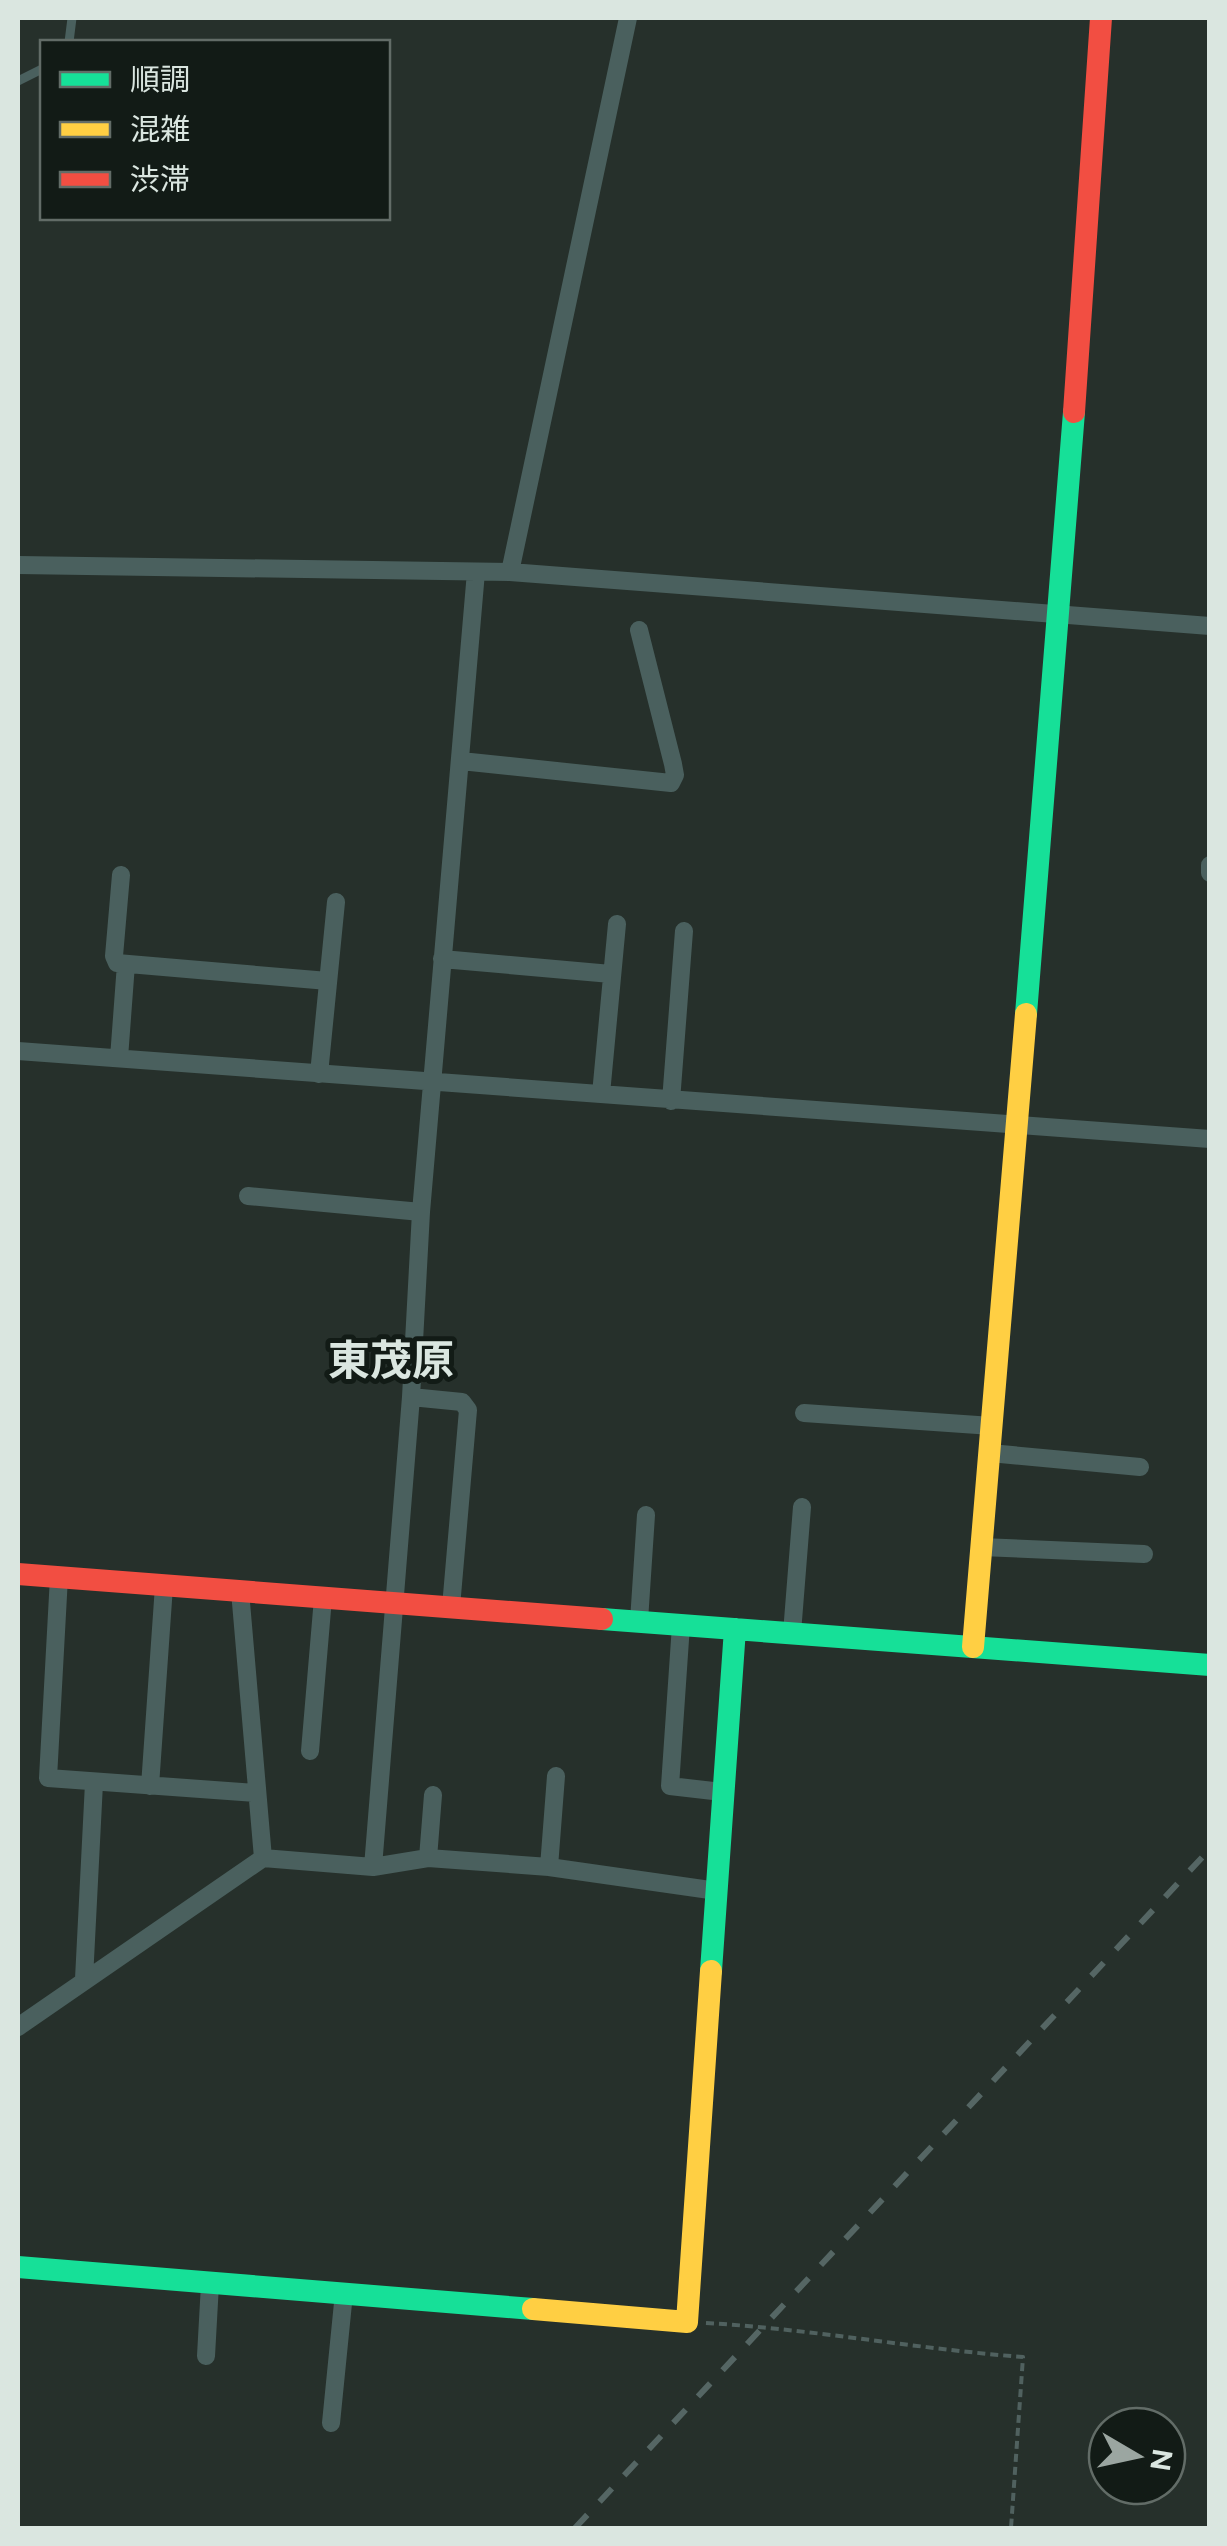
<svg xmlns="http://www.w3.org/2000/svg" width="1227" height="2546" font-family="Figtree,'Noto Sans JP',sans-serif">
  <rect width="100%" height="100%" fill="#26302b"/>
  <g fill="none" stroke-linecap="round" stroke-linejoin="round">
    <path stroke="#50615f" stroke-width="4" stroke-dasharray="8 5" stroke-linecap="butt" d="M706,2323C812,2329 917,2349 1023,2357L1011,2528"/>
    <path stroke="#4a605e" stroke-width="9" d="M69,42L72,18
      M18,81L42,69"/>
    <path stroke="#4a605e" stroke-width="18" d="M18,565L510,572L1210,626
      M510,572L628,18
      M461,761L671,783L675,775L673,764L639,630
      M1210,865V873
      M121,875L114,956L117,963L328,981
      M442,959L611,974
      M18,1051L1210,1139
      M119,1058L126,964
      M319,1074L336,902
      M601,1094L617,924
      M671,1101L684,931
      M248,1196L421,1212
      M411,1397L462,1402L468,1410L451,1607
      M804,1413L992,1426
      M990,1453L1140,1467
      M981,1547L1144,1554
      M59,1577L48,1778L256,1793
      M240,1591L263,1858
      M639,1621L646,1515
      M681,1625L670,1786L722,1792
      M792,1633L802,1507
      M310,1751L323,1598
      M150,1786L164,1586
      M428,1858L433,1795
      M373,1867L411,1397L421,1212L476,572
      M549,1867L556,1776
      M84,1979L94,1783
      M18,2027L263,1858L373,1867L428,1858L549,1867L717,1891
      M206,2356L210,2284
      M331,2423L344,2293"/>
    <path stroke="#16e098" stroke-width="22" d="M1026,1014L1074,412
      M602,1619L1210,1665
      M711,1971L735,1629
      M18,2267L533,2309"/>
    <path stroke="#ffcf43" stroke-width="22" d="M973,1647L1026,1014
      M533,2309L687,2322L711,1971"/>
    <path stroke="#f24e42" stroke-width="22" d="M1074,412L1101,18
      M18,1574L602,1619"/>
    <path stroke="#556664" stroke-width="6" stroke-dasharray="18 18" stroke-linecap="butt" d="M575,2528L1210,1849"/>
  </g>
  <g text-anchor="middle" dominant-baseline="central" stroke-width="10" stroke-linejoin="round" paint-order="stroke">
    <g font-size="42" font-weight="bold" fill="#dae6e0" stroke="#121b16">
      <text x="391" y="1360">東茂原</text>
    </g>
  </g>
  <rect width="1227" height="2546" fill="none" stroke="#dae6e0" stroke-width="40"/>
  <rect x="40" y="40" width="350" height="180" fill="#121b16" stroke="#626c67" stroke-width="2.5"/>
  <rect x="60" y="72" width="50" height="15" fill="#16e098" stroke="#626c67" stroke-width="2.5"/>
  <text x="130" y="90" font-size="30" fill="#dae6e0">順調</text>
  <rect x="60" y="122" width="50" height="15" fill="#ffcf43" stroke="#626c67" stroke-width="2.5"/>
  <text x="130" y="140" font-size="30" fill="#dae6e0">混雑</text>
  <rect x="60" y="172" width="50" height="15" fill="#f24e42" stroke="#626c67" stroke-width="2.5"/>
  <text x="130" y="190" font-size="30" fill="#dae6e0">渋滞</text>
  <g transform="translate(1137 2456) rotate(99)"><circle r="48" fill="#121b16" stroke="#626c67" stroke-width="2.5"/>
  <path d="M0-8L18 38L0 25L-18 38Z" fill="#9ba6a1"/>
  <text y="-15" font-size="28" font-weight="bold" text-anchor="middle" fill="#dae6e0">N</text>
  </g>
</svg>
